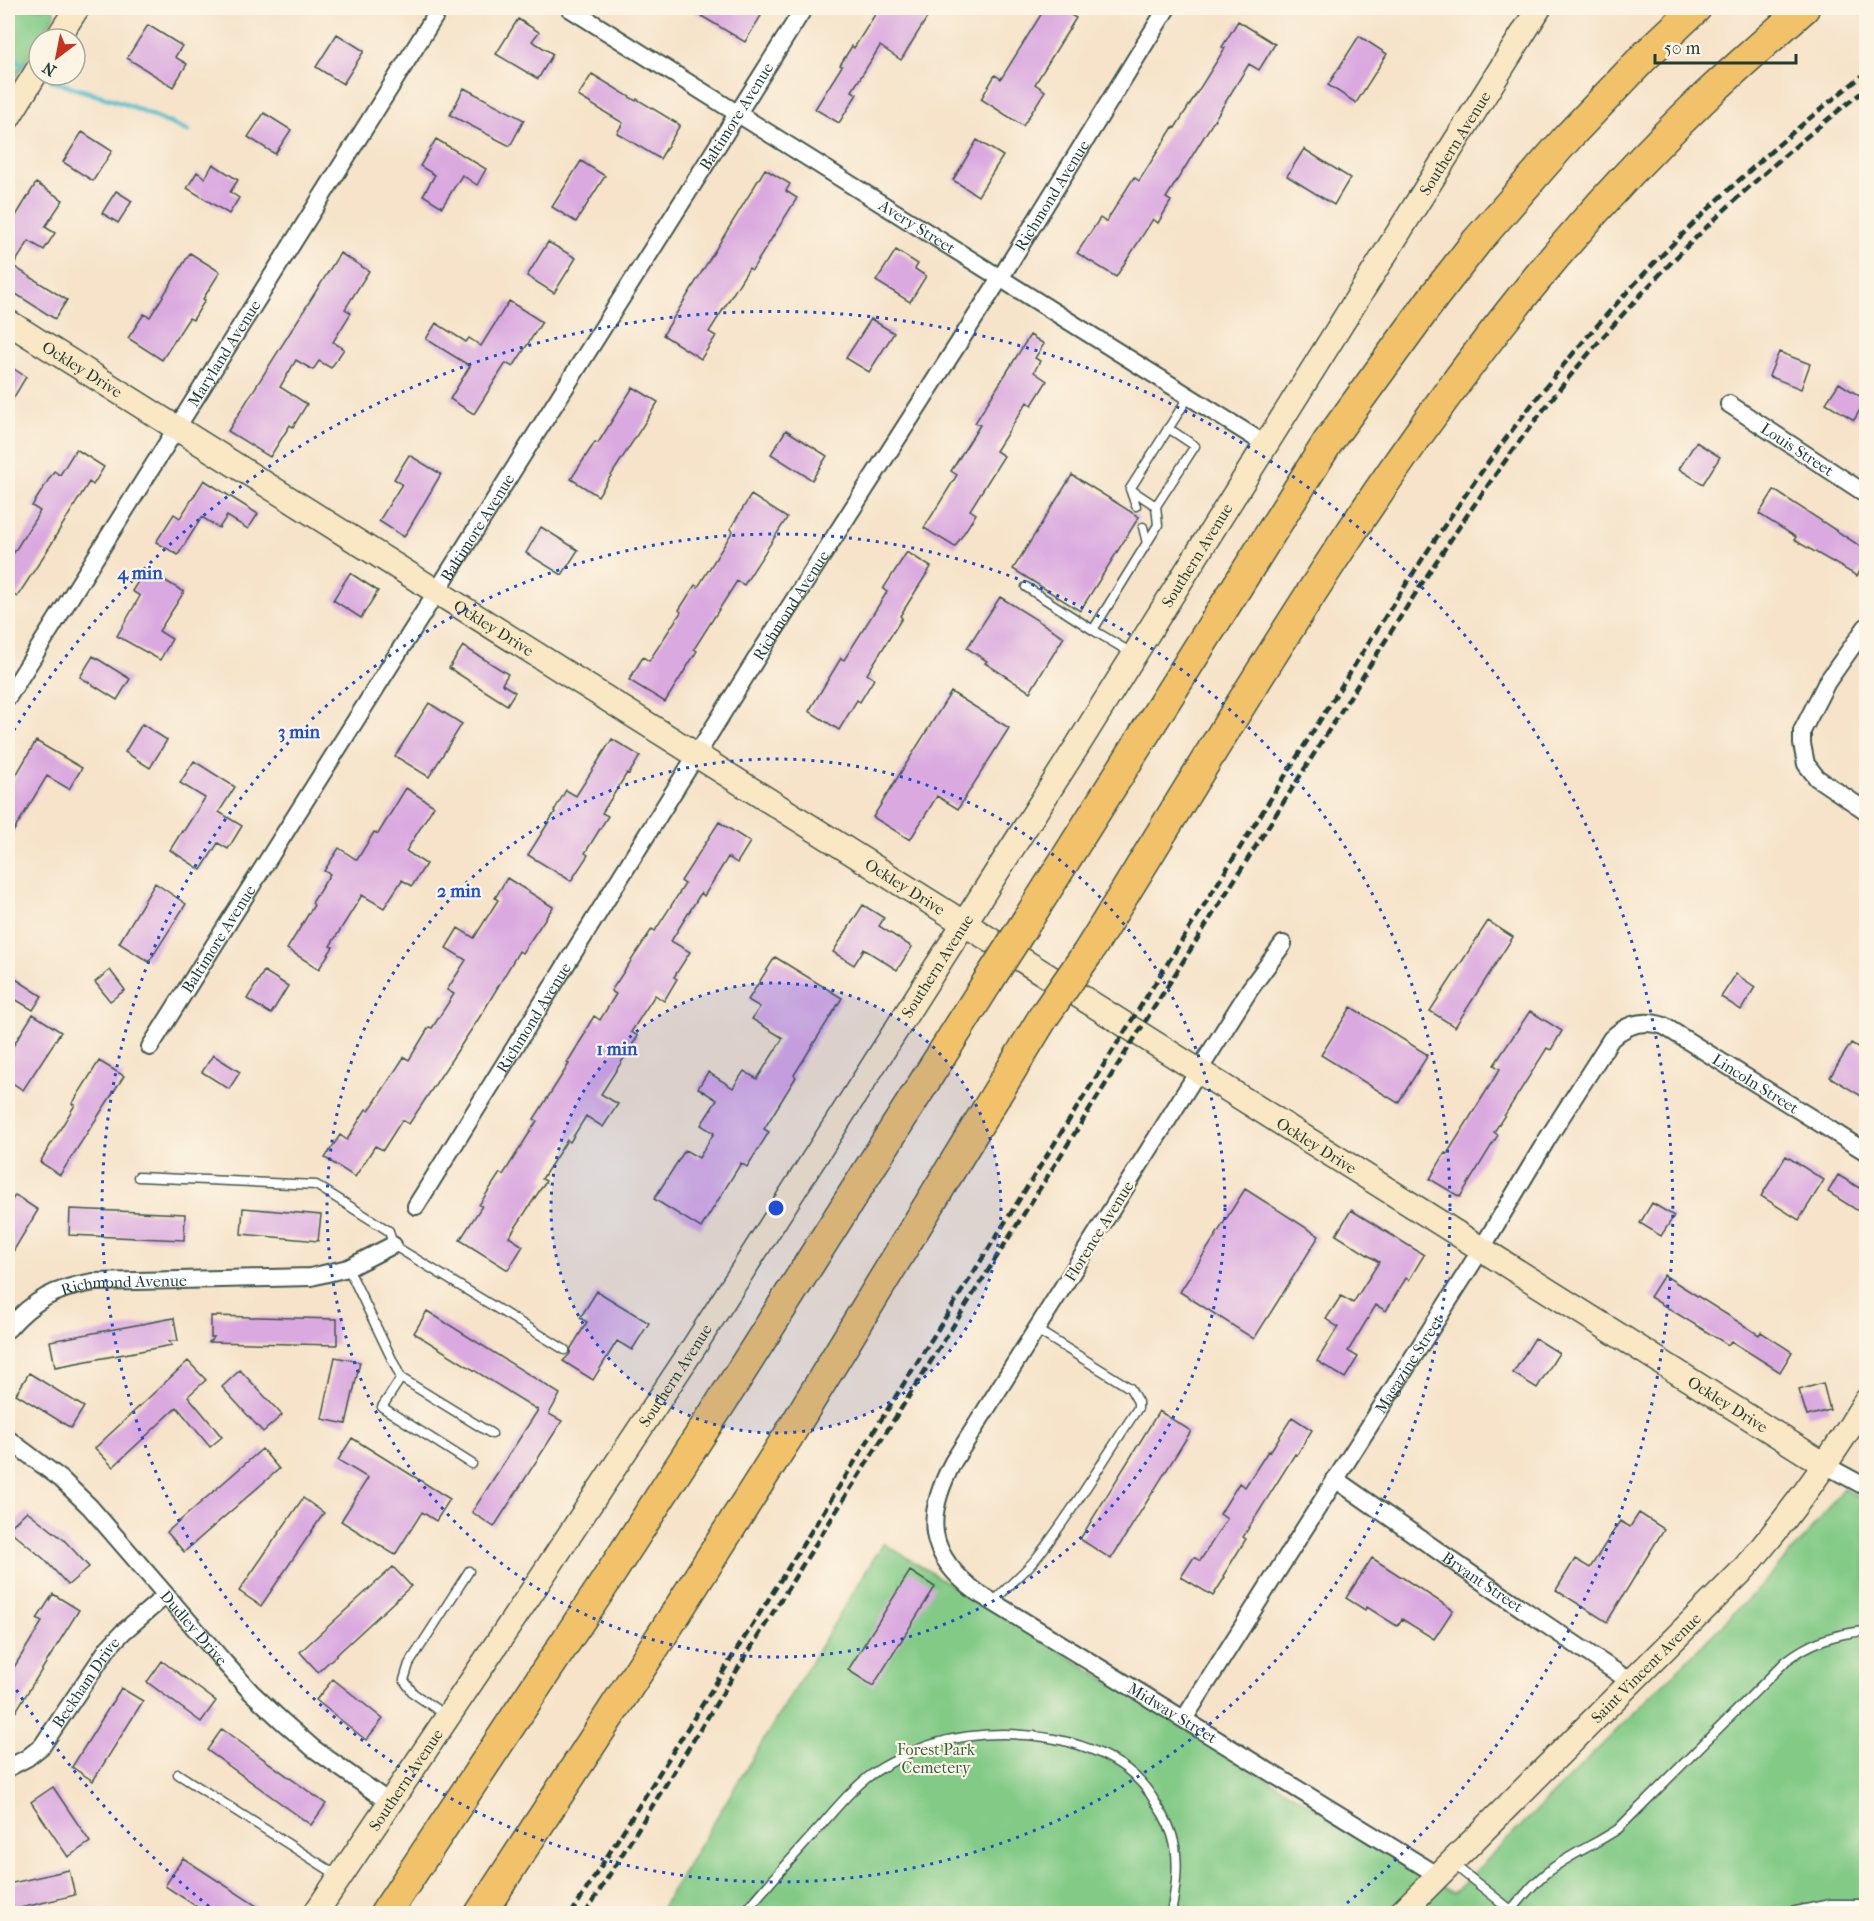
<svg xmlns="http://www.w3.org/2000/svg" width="1874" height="1921" font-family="'IM FELL French Canon',serif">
  <rect width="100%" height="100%" fill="#fcf5e5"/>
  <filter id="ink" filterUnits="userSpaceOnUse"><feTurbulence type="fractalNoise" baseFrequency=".0167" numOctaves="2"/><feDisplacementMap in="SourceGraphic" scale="12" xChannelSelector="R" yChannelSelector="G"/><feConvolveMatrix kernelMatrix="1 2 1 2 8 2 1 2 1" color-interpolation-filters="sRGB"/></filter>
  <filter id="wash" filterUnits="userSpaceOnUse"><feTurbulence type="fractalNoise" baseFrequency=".008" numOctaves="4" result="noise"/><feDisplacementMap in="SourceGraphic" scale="24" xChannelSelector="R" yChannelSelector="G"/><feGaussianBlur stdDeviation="1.35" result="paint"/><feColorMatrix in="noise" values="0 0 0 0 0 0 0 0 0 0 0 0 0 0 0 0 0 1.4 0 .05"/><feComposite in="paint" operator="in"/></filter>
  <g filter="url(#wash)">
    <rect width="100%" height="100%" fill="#f6e3c9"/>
    <path fill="#82ca86" stroke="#50845d" stroke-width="1.5" d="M8,8H52L55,14L8,89Z
      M1843,1488L1866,1502V1913L658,1914L883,1543L1454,1893L1761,1586L1810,1531Z"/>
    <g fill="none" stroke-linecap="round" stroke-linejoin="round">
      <path stroke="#51bdcb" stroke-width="5" d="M8,54L23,65
        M52,81L123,103L188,131"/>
    </g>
    <g id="blocks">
      <path fill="#daa9e0" d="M688,8H751L762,14L745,42Z
        M879,8H933L901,60L880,46L852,91L857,94L839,123L815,109L842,66L840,65L852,46L854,48Z
        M1045,8H1059L1076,18L1035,84L1045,91L1023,126L981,99L995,75L1001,79Z
        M518,19L539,32L532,41L553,54L538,79L496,54Z
        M1238,21L1275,44L1259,70L1249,64L1166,198L1171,201L1158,223L1153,219L1116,277L1077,253L1100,218L1106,222L1134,177L1139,181L1173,127L1175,128L1225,48L1222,47Z
        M148,25L182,46L175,57L187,64L173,87L127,58Z
        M337,34L364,51L343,84L316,67Z
        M1359,36L1387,54L1356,103L1328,85Z
        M592,74L636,101L637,99L680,125L660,159L617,133L623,123L578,96Z
        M464,88L524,120L510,146L450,115Z
        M264,113L291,130L275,154L248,137Z
        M82,132L112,151L93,181L63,162Z
        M436,139L486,169L477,185L462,175L442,207L423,195L435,175L420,166Z
        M977,140L1003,156L978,196L953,180Z
        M1304,149L1350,178L1334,205L1287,176Z
        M581,161L605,176L576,222L552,207Z
        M213,164L238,180L230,192L239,198L229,214L187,188L197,172L205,178Z
        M765,169L790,184L786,191L797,198L752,270L749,268L709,332L716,336L701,359L663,335Z
        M36,183L63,200L45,227L55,233L44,250L29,241L13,266L67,300L55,319L8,289V224H11Z
        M116,191L132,201L118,223L102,213Z
        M548,242L576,258L554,293L527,276Z
        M896,250L918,264L915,269L926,276L910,302L876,281Z
        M190,253L220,272L203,299L205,300L193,320L189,318L162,360L128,338L144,314L150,317Z
        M340,253L369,271L345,309L351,313L333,342L344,349L331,368L319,361L313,370L296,360L280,387L307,404L293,427L290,425L270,457L228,431Z
        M509,301L542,322L513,367L506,363L474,414L450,399L470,366L426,339L436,323L466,342L469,338L481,346Z
        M871,319L894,333L869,372L846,358Z
        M1030,335L1044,344L1035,358L1040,361L1034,372L1047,381L1032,405L1027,402L996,451L1004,456L970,510L976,514L955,547L924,528L957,475L951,471L980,425L975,423Z
        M1779,352L1810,364L1801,389L1769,376Z
        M8,365L26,377L8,407Z
        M1839,383L1866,400L1854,420L1826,403Z
        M633,387L658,402L598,496L571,479L595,442L598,443Z
        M786,430L827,456L812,480L771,454Z
        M1696,442L1720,457L1703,484L1679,469Z
        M76,449L104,467L93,485L89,482L55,537H56L17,597L8,591V562L40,511L32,506L54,471L60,475Z
        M409,455L441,474L404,537L379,521L402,484L394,479Z
        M1072,475L1139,517L1080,611L1013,569Z
        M204,480L258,514L248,529L227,516L219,528L202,517L178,555L156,542L174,514L180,518Z
        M1774,490L1866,550V560L1857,576L1794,540L1796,537L1759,514Z
        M751,495L787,518L744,585L737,581L694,649L697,651L665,702L629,680L643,657L649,661L681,612L679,610L695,585L698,587L733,531L730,529Z
        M541,527L578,550L562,575L526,553Z
        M907,552L931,567L900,616L902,618L867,674L874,679L860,702L857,700L839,730L809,711L841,658L844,660L887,592L883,589Z
        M146,569L184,592L159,631L172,639L160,660L117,636L140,596L132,591Z
        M350,573L378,591L361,618L333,600Z
        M1000,597L1064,637L1030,692L985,663L987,661L967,648Z
        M463,646L508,674L502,684L515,692L507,705L449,668Z
        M93,656L130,679L117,700L80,677Z
        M951,692L1009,728L958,809L937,796L910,840L873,817Z
        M429,703L462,724L429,777L395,756Z
        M142,724L167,740L150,768L125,752Z
        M612,739L640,756L629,774L627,773L602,813L608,816L585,853L588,855L571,881L528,855L555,812L554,811L566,790L576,796Z
        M36,741L82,768L69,789L47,776L8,840V789Z
        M194,761L235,787L219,812L242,826L228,849L218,843L201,870L170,850L182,831L183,832L205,798L180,783Z
        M406,788L434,806L406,851L426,864L412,886L402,880L384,908L362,895L330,946L333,947L319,969L287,949L314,905L312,903L330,874L324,871L339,848L357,860L374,832L378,834Z
        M719,822L750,842L737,863L728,857L704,896L701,893L671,941L690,952L674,977L677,979L664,1001L655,995L631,1032L638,1036L601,1094L618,1104L603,1127L586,1116L570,1142L567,1140L542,1179L546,1181L509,1237L523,1246L508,1270L460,1240L482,1206L479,1205L500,1173L503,1175L537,1121L534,1119L569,1064L567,1063L586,1032L585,1031L594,1016L600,1020L616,994L611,991L652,929L655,931L685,884L681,881Z
        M507,878L553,907L522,953L519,951L483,1012L409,1124L402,1120L383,1150L375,1146L355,1177L325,1158L340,1135L347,1140L366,1109L369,1111L404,1057L409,1060L429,1027L432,1028L454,994L447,990L466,960L446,948L458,928L474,938L498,900L495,898Z
        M155,883L186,904L149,962L119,943Z
        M863,905L884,918L879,926L912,947L897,970L864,949L854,965L833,952Z
        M1488,921L1513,937L1455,1027L1430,1011Z
        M775,957L842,998L794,1075L796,1077L764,1129L769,1132L747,1167L741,1163L701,1228L654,1199L685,1150L699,1158L714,1133L701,1125L717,1100L698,1088L708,1072L733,1088L744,1071L757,1079L783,1038L752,1019L760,1007L748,1000Z
        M110,970L125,990L110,1001L95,982Z
        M264,971L288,986L271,1014L247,999Z
        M8,974L42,996L33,1010L8,995Z
        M1736,974L1755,987L1741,1010L1721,997Z
        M1351,1007L1428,1055L1398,1103L1321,1055Z
        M1530,1011L1562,1031L1551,1050L1547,1048L1494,1132L1498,1135L1460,1197L1430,1179L1445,1153L1447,1154L1500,1069L1494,1065Z
        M33,1014L61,1032L23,1090L8,1080V1054Z
        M1851,1043L1866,1052V1099L1830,1077Z
        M213,1055L240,1072L229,1089L202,1072Z
        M99,1061L124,1076L60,1175L40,1162L75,1105L72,1104Z
        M1786,1156L1824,1180L1799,1220L1761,1196Z
        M1838,1175L1866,1192V1216L1828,1192Z
        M1245,1189L1319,1236L1254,1339L1180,1292Z
        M15,1195L38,1210L8,1260V1207Z
        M1652,1203L1674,1216L1661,1236L1640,1223Z
        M243,1208L321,1215L318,1241L241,1234Z
        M70,1209L185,1214L184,1240L69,1235Z
        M1351,1210L1424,1255L1409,1280L1406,1278L1386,1311L1376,1305L1348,1351L1358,1357L1345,1378L1317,1361L1338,1327L1326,1319L1341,1296L1353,1303L1379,1262L1336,1235Z
        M1664,1275L1759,1335L1761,1332L1792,1352L1780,1372L1731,1341L1728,1345L1650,1297Z
        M597,1291L649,1323L632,1350L617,1341L593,1380L563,1361L570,1354L571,1348L587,1322L580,1318Z
        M427,1311L560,1394L549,1414L562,1421L494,1527L472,1512L538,1410L414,1333Z
        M211,1316L337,1319V1345L209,1342L214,1337H211Z
        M174,1318L178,1341H168L172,1345L55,1367L50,1341Z
        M1535,1338L1559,1353L1537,1388L1513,1373Z
        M335,1357L360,1362L346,1424L322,1419Z
        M188,1361L206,1380L188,1396L222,1437L210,1447L177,1407L113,1467L95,1448Z
        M240,1370L282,1415L263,1432L222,1387Z
        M29,1373L84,1407L71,1428L16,1394Z
        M1823,1383L1830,1410L1807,1416L1799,1390Z
        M1159,1411L1191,1431L1111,1559L1080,1539Z
        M1292,1417L1312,1430L1297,1455L1295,1454L1243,1537L1246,1539L1223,1576L1225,1577L1213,1596L1181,1577L1194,1557L1200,1561L1227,1519L1220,1514L1239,1483L1245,1487L1268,1451L1270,1452Z
        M352,1438L450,1499L436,1521L422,1512L395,1555L341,1521L368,1478L338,1460Z
        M262,1449L279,1469L184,1552L167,1532Z
        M303,1498L324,1513L261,1606L239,1591Z
        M27,1511L64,1540L89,1567L68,1585L44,1559L8,1529Z
        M1639,1513L1664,1529L1607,1622L1556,1590L1575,1559L1590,1568L1620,1521L1630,1527Z
        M1372,1558L1453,1610L1434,1639L1402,1619L1397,1626L1367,1607L1365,1610L1346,1598Z
        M393,1567L411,1586L318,1672L300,1652Z
        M910,1571L935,1587L873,1686L848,1670Z
        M53,1594L79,1610L8,1724V1677L42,1622L37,1619Z
        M162,1661L216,1701L201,1722L147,1682Z
        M333,1679L383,1719L366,1740L316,1700Z
        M121,1688L143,1701L93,1781L72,1767Z
        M222,1729L326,1804L311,1825L207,1750Z
        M53,1787L90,1842L68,1857L31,1802Z
        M183,1858L269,1914H208L165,1886Z
        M69,1870L75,1895L8,1911V1884Z"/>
    </g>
  </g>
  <g filter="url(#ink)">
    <use href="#blocks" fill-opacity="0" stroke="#3f564a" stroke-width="1.5"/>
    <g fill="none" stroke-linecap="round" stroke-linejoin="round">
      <defs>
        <path id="lane" d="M1130,489L1156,506
          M1136,506L1130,489L1189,396
          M1143,527L1147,543
          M1026,587L1093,630
          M1133,654L1093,630L1158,525L1156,506L1195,446L1168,428
          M8,1016L9,1018L8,1031
          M138,1177L316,1185L389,1231L393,1245L565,1350
          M348,1268L401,1378L382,1407L472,1464
          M401,1378L492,1434
          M994,1602C1007,1586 1025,1573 1038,1556C1075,1509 1105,1457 1138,1408V1402L1130,1388L1037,1330
          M445,1715L413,1693L404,1680L409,1664L469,1571
          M178,1774L337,1875
          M1453,1864L1516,1914
          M743,1914C768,1885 793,1857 818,1829C838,1806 857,1782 883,1767C899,1758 916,1749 933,1744C990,1727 1070,1731 1121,1765C1136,1775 1148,1789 1157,1805C1166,1818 1172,1831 1175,1846C1179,1868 1175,1892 1171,1914
          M1508,1914C1522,1899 1533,1882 1550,1870C1571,1854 1596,1844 1618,1829L1786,1661C1810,1642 1837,1633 1866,1631
          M1782,1914L1830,1904H1866"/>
        <g id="street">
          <path id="s1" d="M569,8L1265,444"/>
          <path id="s2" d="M1729,404L1866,494"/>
          <path d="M1866,627L1827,682L1802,731V744L1806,764L1817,778L1866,811"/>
          <path id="s3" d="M8,697L440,8"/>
          <path id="s4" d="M1283,944L1250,989L953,1462C924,1517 926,1555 978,1593L1439,1876"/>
          <path id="s5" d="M150,1047L804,8"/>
          <path id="s6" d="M416,1206L758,656L1001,277L1167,8"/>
          <path id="s7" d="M8,1329C33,1300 56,1288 94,1282L311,1277L348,1268L393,1245"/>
          <path id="s8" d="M8,1439L61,1479L90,1507L223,1661L251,1692L282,1721L314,1749L390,1803"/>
          <path d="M1825,1465L1866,1487"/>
          <path id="s9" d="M1335,1479L1477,1578L1631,1682"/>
          <path id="s10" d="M1184,1719L1482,1248L1546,1141L1611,1039C1626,1024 1644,1019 1664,1026L1866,1152"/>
          <path id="s11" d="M8,1768L27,1758L42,1746L108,1648L123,1632L165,1596"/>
        </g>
        <g id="secondary">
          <path d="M57,39L77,8"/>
          <path d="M8,118L39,68"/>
          <path id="s12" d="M8,322L1825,1465"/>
          <path id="s13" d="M315,1914L531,1593L690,1353L1076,748L1539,8"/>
          <path id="s14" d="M1400,1914L1742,1571C1789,1517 1830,1461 1866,1401"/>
        </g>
        <path id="highway" d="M1028,919L1328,442L1435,295L1477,241L1568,137L1644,57L1696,8
          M1087,954C1230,724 1366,486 1539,276C1591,213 1647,152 1706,96C1738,66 1771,37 1804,8
          M385,1914L600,1590L728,1392L987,983
          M480,1914L664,1632L789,1435L1044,1016"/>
      </defs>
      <use href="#lane" stroke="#3f564a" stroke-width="11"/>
      <use href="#street" stroke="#3f564a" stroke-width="20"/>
      <use href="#secondary" stroke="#3f564a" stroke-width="27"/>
      <use href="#highway" stroke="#3f564a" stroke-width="33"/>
      <use href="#lane" stroke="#fff" stroke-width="8"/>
      <use href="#street" stroke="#fff" stroke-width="16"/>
      <use href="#secondary" stroke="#fae7c3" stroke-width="24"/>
      <use href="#highway" stroke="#f2c26a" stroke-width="30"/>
      <path stroke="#1f3d34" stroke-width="4.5" stroke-dasharray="9 4.5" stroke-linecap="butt" d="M571,1914L1366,647C1413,573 1460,499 1513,429C1614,295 1733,176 1866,73
        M585,1914L815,1545L1377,654C1443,549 1511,445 1591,351C1673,254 1766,166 1866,89"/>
      <defs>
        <path id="highway-bridge" d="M987,983L1028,919
          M1044,1016L1087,954"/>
      </defs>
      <use href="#highway-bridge" stroke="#3f564a" stroke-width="33" stroke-linecap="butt"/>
      <use href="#highway-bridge" stroke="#f2c26a" stroke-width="30"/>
    </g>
  </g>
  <circle cx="776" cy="1208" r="225" fill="#1d4ed8" fill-opacity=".12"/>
  <g fill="none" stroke="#1d4ed8" stroke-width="3" stroke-dasharray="3 6">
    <circle cx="776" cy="1208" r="225"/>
    <circle cx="776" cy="1208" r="449"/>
    <circle cx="776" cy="1208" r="674"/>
    <path d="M216 1912A899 899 0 0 1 9 1678M9 738A899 899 0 1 1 1336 1912"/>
  </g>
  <g text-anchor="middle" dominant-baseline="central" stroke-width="4.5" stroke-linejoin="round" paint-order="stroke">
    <g font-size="16" fill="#1f3d34" stroke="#fcf5e5">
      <text stroke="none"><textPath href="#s5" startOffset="1100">Baltimore Avenue</textPath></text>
      <text stroke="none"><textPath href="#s13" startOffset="2106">Southern Avenue</textPath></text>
      <text stroke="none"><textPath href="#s6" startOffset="1194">Richmond Avenue</textPath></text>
      <text stroke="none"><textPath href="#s1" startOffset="411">Avery Street</textPath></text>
      <text stroke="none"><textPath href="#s3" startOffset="406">Maryland Avenue</textPath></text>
      <text stroke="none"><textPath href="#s12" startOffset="88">Ockley Drive</textPath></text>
      <text stroke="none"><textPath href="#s2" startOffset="82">Louis Street</textPath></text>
      <text stroke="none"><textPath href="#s5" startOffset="614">Baltimore Avenue</textPath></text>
      <text stroke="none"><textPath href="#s13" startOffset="1620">Southern Avenue</textPath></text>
      <text stroke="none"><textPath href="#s6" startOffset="708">Richmond Avenue</textPath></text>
      <text stroke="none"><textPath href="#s12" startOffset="574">Ockley Drive</textPath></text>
      <text stroke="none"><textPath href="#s12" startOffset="1060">Ockley Drive</textPath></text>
      <text stroke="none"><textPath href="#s5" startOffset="128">Baltimore Avenue</textPath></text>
      <text stroke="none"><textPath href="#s13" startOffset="1134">Southern Avenue</textPath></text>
      <text stroke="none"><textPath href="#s6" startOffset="222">Richmond Avenue</textPath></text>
      <text stroke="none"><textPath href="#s10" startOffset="969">Lincoln Street</textPath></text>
      <text stroke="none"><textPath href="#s12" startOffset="1546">Ockley Drive</textPath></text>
      <text transform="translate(1099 1231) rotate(-58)">Florence Avenue</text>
      <text stroke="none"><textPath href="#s7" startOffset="130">Richmond Avenue</textPath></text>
      <text stroke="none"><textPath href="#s10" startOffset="420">Magazine Street</textPath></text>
      <text stroke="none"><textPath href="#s13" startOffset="648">Southern Avenue</textPath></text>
      <text stroke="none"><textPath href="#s12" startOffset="2032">Ockley Drive</textPath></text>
      <text stroke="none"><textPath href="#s9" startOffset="180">Bryant Street</textPath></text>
      <text stroke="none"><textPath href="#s8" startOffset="266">Dudley Drive</textPath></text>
      <text stroke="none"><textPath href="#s14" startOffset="348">Saint Vincent Avenue</textPath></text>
      <text stroke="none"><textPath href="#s11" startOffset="118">Beckham Drive</textPath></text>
      <text stroke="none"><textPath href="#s4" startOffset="993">Midway Street</textPath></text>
      <text stroke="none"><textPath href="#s13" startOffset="162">Southern Avenue</textPath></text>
    </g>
    <g font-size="16" fill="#386048" stroke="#fcf5e5">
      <text x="936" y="1749">Forest Park<tspan x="936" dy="18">Cemetery</tspan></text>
    </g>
  </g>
  <circle cx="776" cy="1208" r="9" fill="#1d4ed8" stroke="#fcf5e5" stroke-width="3"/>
  <g font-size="18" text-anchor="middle" font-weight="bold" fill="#1d4ed8" stroke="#fcf5e5" stroke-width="4.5" stroke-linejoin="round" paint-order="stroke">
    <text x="140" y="579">4 min</text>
    <text x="299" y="738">3 min</text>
    <text x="459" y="897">2 min</text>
    <text x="617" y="1055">1 min</text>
  </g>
  <rect width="1874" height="1921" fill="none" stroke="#fcf5e5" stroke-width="30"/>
  <g transform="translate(57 57) rotate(212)"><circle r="28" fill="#fcf5e5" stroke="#a4ab9e" stroke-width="1.5"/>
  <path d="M0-4.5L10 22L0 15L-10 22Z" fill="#c8321e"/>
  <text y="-9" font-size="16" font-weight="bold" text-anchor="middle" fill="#1f3d34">N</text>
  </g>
  <path d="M1655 54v9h141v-9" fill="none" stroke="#1f3d34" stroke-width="3"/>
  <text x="1664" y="54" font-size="18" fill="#1f3d34" stroke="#fcf5e5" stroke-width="4.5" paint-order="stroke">50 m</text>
</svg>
